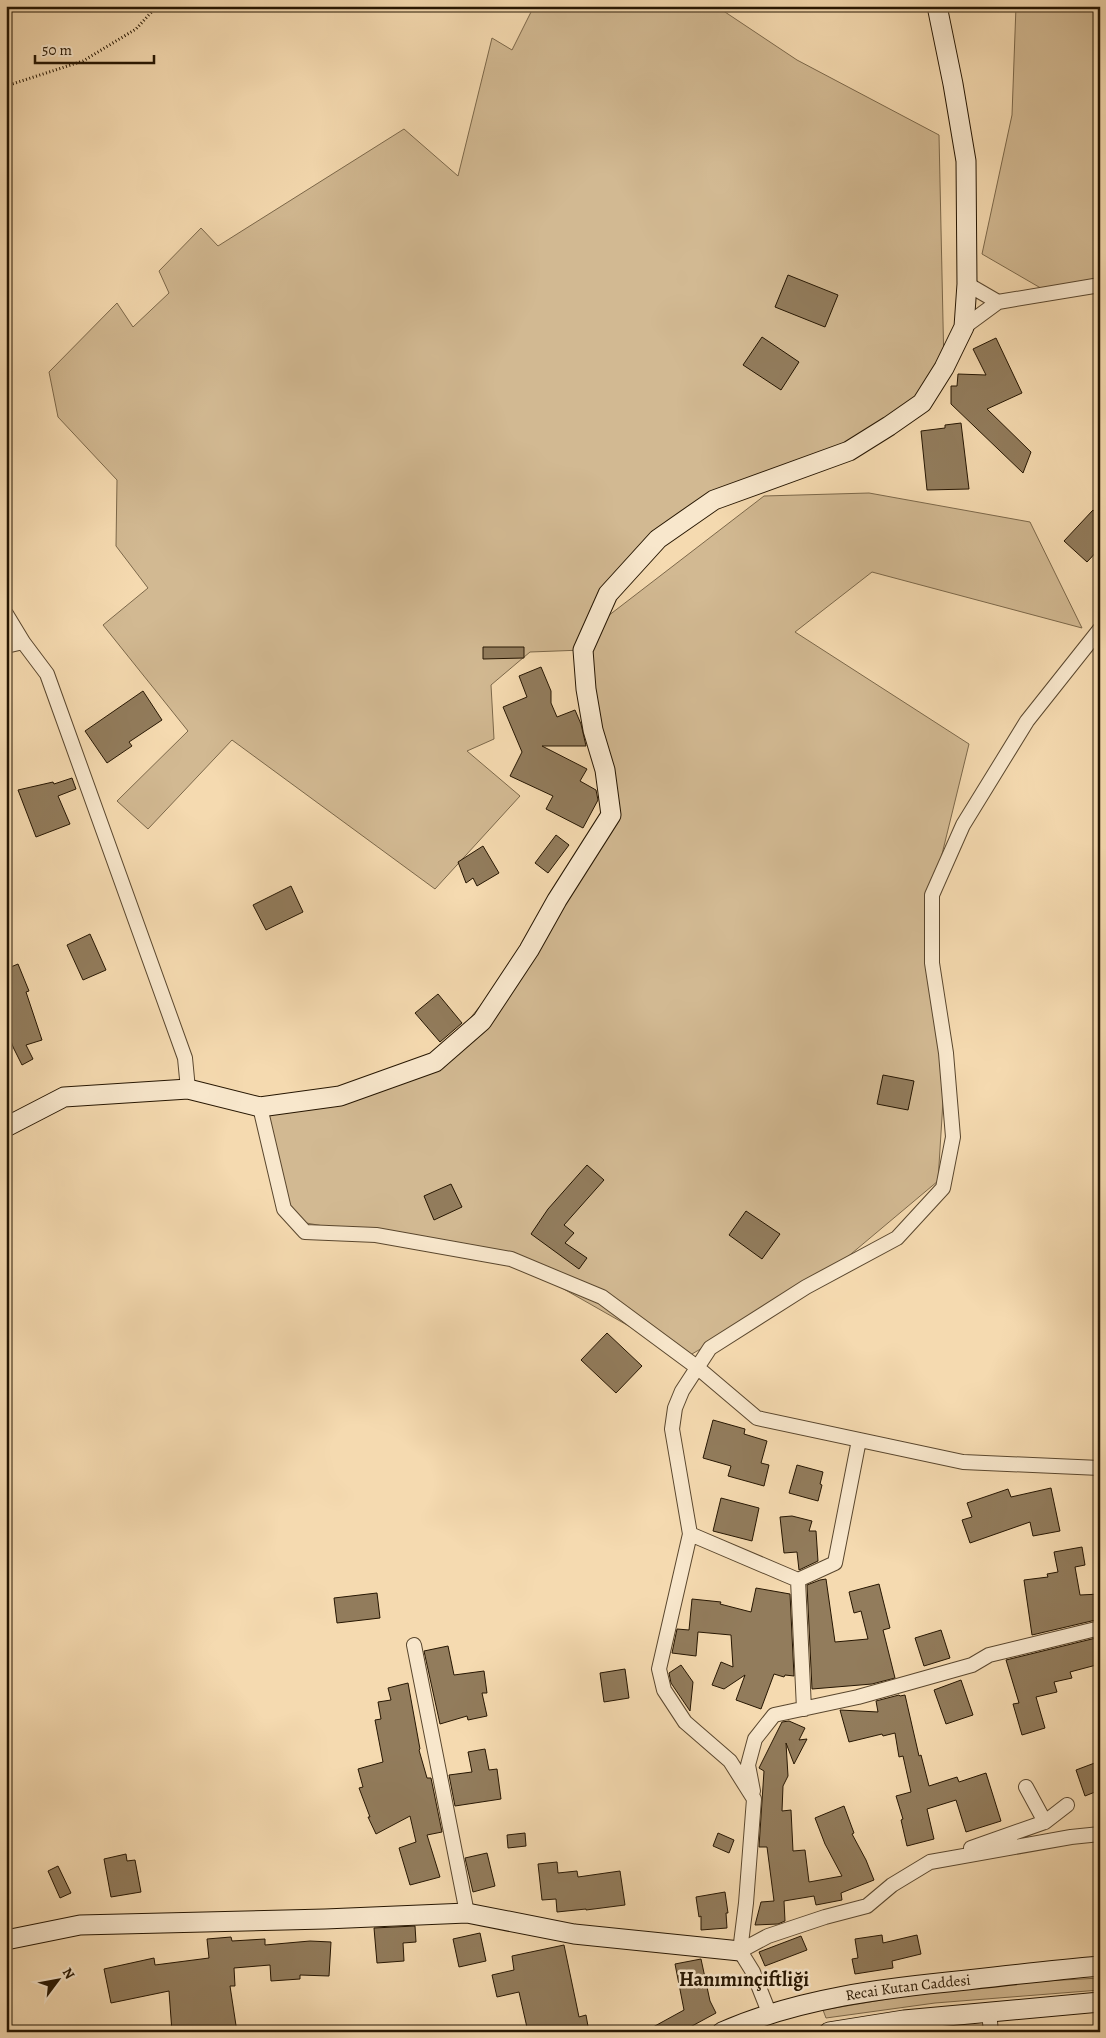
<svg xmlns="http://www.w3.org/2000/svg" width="1106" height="2038" font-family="Alegreya,serif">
  <rect width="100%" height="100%" fill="#f5dab0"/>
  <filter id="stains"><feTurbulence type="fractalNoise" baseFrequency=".004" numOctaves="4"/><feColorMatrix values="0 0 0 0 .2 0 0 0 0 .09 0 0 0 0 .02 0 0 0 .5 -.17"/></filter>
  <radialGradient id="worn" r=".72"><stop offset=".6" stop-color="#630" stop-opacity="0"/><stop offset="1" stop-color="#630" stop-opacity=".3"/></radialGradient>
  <path fill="#d2b992" stroke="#7c684a" d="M534,6H716L797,60L939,135L944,368L889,426L714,500L658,539L595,626L764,496L869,493L1030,522L1082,628L872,572L795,632L969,744L932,895L946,1053L938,1181L820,1280L685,1358L511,1259L295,1221L260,1107L435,1062L538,934L611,815L583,650L530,652L491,685L494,739L467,751L520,796L435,889L232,740L148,829L117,801L188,731L103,625L148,588L116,546L117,480L58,417L49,372L117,303L133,327L169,293L159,271L201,228L218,246L404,129L458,176L492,38L512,50Z
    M1016,6H1100V288L1051,294L982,254L1012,115Z
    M1100,1978V1990L935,2003L826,2018L823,2010L928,1992L1007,1983Z"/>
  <path fill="#927c5c" stroke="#261602" d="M788,275L838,295L825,327L775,307Z
    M762,337L799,362L781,390L743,365Z
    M996,338L1022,393L987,409L1031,452L1023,473L951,404V386H957L958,374L986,375L973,349Z
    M961,423L969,489L927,490L921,431L945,428V425Z
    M1093,510L1100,516V548L1087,562L1064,541Z
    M483,647H524V658L483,659Z
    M541,667L551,691V703L557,717L575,710L581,724L586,746H542L587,769L580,781L596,790L598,800L583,828L546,809L553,796L510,776L522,752L503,707L527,697L519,676Z
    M143,691L162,720L129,742L132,746L107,763L85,731Z
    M72,778L76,789L58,796L70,824L36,837L18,790L53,782L54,784Z
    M556,835L569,845L548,873L535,863Z
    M483,846L499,873L477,886L473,878L466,883L458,862Z
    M291,886L303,912L266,930L253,905Z
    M90,934L106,970L83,980L67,945Z
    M18,964L29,991L26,992L42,1040L26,1045L33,1059L22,1065L13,1047L6,1025V969Z
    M438,994L462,1023L440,1042L415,1013Z
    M883,1075L914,1081L908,1110L877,1104Z
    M587,1165L604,1180L564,1225L574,1233L565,1243L587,1258L579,1269L531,1234L548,1209Z
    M451,1184L462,1207L434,1220L424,1196Z
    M746,1211L780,1234L762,1259L729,1235Z
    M607,1333L642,1366L616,1393L581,1360Z
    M713,1420L745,1429L744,1434L767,1441L761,1463L769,1465L764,1486L728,1476L731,1466L703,1458Z
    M797,1465L823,1472L820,1484L822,1485L818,1501L789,1493Z
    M1051,1488L1060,1531L1033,1536L1030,1522L970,1543L962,1520L972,1517L967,1503L1008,1489L1011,1497Z
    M721,1498L759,1508L752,1541L713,1531Z
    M792,1516L812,1521L809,1531H816L818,1561L799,1570L797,1552L784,1553L780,1517Z
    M1082,1547L1085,1565L1075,1567L1080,1595L1100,1594V1619L1032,1635L1024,1580L1048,1577L1047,1574L1058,1572L1054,1552Z
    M826,1579L835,1642L868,1639L861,1611L854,1613L849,1592L879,1584L890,1628L883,1630L895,1678L872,1684L812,1689L807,1585L820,1580Z
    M756,1588L790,1594L794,1676L785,1675L784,1677L774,1674L761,1709L736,1700L745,1675L724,1689L712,1685L721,1662L733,1667L731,1635L698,1632L696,1656L672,1653L677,1629L689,1630L692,1599L721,1602L720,1604L751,1612Z
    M377,1593L380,1618L337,1623L334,1598Z
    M941,1630L950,1658L924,1666L915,1638Z
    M1100,1637V1664L1070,1672L1072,1678L1054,1682L1057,1692L1036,1697L1045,1728L1022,1735L1013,1704L1019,1703L1006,1660Z
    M448,1646L454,1675L484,1671L487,1693H482L487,1716L468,1720L467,1716L440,1724L424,1651Z
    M681,1665L693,1682L690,1711L671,1683L669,1673Z
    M625,1669L629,1698L604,1702L600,1673Z
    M961,1680L973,1715L946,1724L934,1690Z
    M408,1683L420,1749L419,1750L427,1778H431L442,1832L427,1835L440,1877L410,1885L399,1848L416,1842L410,1816L376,1834L368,1817H370L359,1788L363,1787L358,1769L383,1762L375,1720L381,1719L378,1702L391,1700L388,1688Z
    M899,1695L900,1696L905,1695L919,1756L921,1755L929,1786L957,1777L959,1782L986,1773L1001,1821L966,1832L956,1800L927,1809L934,1839L907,1846L901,1820L903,1819L896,1796L911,1792L903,1756L899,1757L895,1733L883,1736L882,1734L849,1742L840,1710L878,1712L876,1701Z
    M789,1721L805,1728L799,1740L807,1739L794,1764L786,1743L788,1776L783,1786L782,1811L791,1810L793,1851L805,1850L809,1882L842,1876L825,1844L815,1818L844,1806L854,1833L852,1834L866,1860L874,1880L841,1893L842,1900L816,1905L814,1896L784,1901L785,1921L778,1924L755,1925L761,1902L774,1901L767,1847H759L764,1771L759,1768L782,1722Z
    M485,1749L489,1770L497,1769L501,1799L455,1806L449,1775L472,1772L468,1752Z
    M1100,1761V1790L1085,1796L1076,1770Z
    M525,1833L526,1846L508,1848L507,1835Z
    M718,1833L734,1840L729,1853L713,1846Z
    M487,1853L495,1886L473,1892L465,1858Z
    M126,1854L127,1861L135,1860L141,1892L111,1897L104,1859Z
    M557,1862L558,1873L577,1871L578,1877L620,1871L625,1905L586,1910V1909L557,1912L556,1899L542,1900L538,1864Z
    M58,1866L71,1893L60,1898L48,1871Z
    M725,1892L728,1913H726L727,1928L701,1930V1916L699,1917L696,1897Z
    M415,1926L416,1942L403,1943L404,1961L377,1963L374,1928Z
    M480,1933L486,1961L459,1967L453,1939Z
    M882,1935L883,1943L917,1935L921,1954L892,1961L893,1968L855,1974L852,1959L858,1958L855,1939Z
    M801,1936L807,1950L765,1966L759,1952Z
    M231,1937L232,1941L265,1939V1945L310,1941L331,1942L329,1976L300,1975V1979L271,1981L270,1965L234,1968L235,1986H230L237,2032H172L169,1991L111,2003L104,1969L154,1958L155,1965L209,1958L207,1939Z
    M564,1945L579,2017L586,2015L589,2032H528L519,1992L497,1997L492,1975L514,1970L512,1956Z
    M701,1959L710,2001L716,2013L681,2032H644L684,2010L675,1964Z"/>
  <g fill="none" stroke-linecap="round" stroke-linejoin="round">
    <defs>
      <path id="street" d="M967,284L998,302L1100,285
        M964,327L998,302
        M6,614L23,642
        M6,646L23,642L47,674L185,1058L188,1089
        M260,1107L284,1209L305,1232L376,1235L511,1259L602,1297L698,1368L757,1418L963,1462L1100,1468
        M690,1534L798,1580L804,1709
        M798,1580L835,1563L859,1440
        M414,1645L467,1913
        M1026,1787L1045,1822
        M753,1791L748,1765L755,1739L774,1715L858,1697L972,1665L989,1655L1100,1628
        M971,1848L1045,1822L1067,1805
        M740,1951L768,1936L825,1917L867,1906L892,1885L930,1862L1071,1837L1100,1834
        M989,2012L991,2032
        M770,2015L753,1972L740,1951L746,1903L754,1799L730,1761L685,1722L664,1690L659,1669L690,1534L672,1429L675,1408L682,1391L710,1348L806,1287L897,1238L943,1188L953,1137L946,1053L932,963V895L963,825L1027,721L1100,629"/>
      <g id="secondary">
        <path d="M6,1127L64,1097L188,1089L260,1107L340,1096L435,1062L482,1021L529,950L557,900L611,815L605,770L593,730L586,689L583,650L608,594L658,539L714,500L849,451L889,426L922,403L944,368L964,327L967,284L966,161L953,84L937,6"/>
        <path d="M6,1940L80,1925L325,1919L467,1913L574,1934L740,1951"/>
        <path id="s1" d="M722,2032C799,1998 885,1988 967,1980C1011,1975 1055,1970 1100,1966"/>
        <path d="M829,2032L904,2020L1100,2002"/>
      </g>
    </defs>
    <use href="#street" stroke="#5a472e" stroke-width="16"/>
    <use href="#secondary" stroke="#261602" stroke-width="21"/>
    <path stroke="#261602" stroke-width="3" stroke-dasharray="1 2.5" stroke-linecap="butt" d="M6,86L83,61L136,29L157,6"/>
    <use href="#street" stroke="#f8e7cc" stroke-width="14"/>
    <use href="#secondary" stroke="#f8e7cc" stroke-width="19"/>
  </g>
  <g text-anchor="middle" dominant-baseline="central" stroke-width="5" stroke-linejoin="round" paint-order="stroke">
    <g font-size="15" fill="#261602" stroke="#f8e7cc">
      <text stroke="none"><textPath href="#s1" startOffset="192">Recai Kutan Caddesi</textPath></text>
    </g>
    <g font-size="20" font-weight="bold" fill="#261602" stroke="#f8e7cc">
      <text x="744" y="1979">Hanımınçiftliği</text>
    </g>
  </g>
  <rect width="1106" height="2038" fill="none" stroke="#f5dab0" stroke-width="25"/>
  <rect x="8" y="8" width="1091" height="2023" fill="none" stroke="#261602" stroke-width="2.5"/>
  <rect x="12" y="12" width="1081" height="2013" fill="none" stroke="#261602"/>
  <g transform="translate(58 1980) rotate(58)" stroke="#f8e7cc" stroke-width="4" paint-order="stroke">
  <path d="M0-4L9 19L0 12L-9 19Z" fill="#261602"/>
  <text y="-8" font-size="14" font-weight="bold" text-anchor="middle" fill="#261602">N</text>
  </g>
  <path d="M35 55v8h119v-8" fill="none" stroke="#261602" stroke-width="2.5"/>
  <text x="42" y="55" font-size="15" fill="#261602" stroke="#f8e7cc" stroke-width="4" paint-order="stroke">50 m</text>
  <rect width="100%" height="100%" filter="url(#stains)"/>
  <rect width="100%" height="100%" fill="url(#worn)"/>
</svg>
